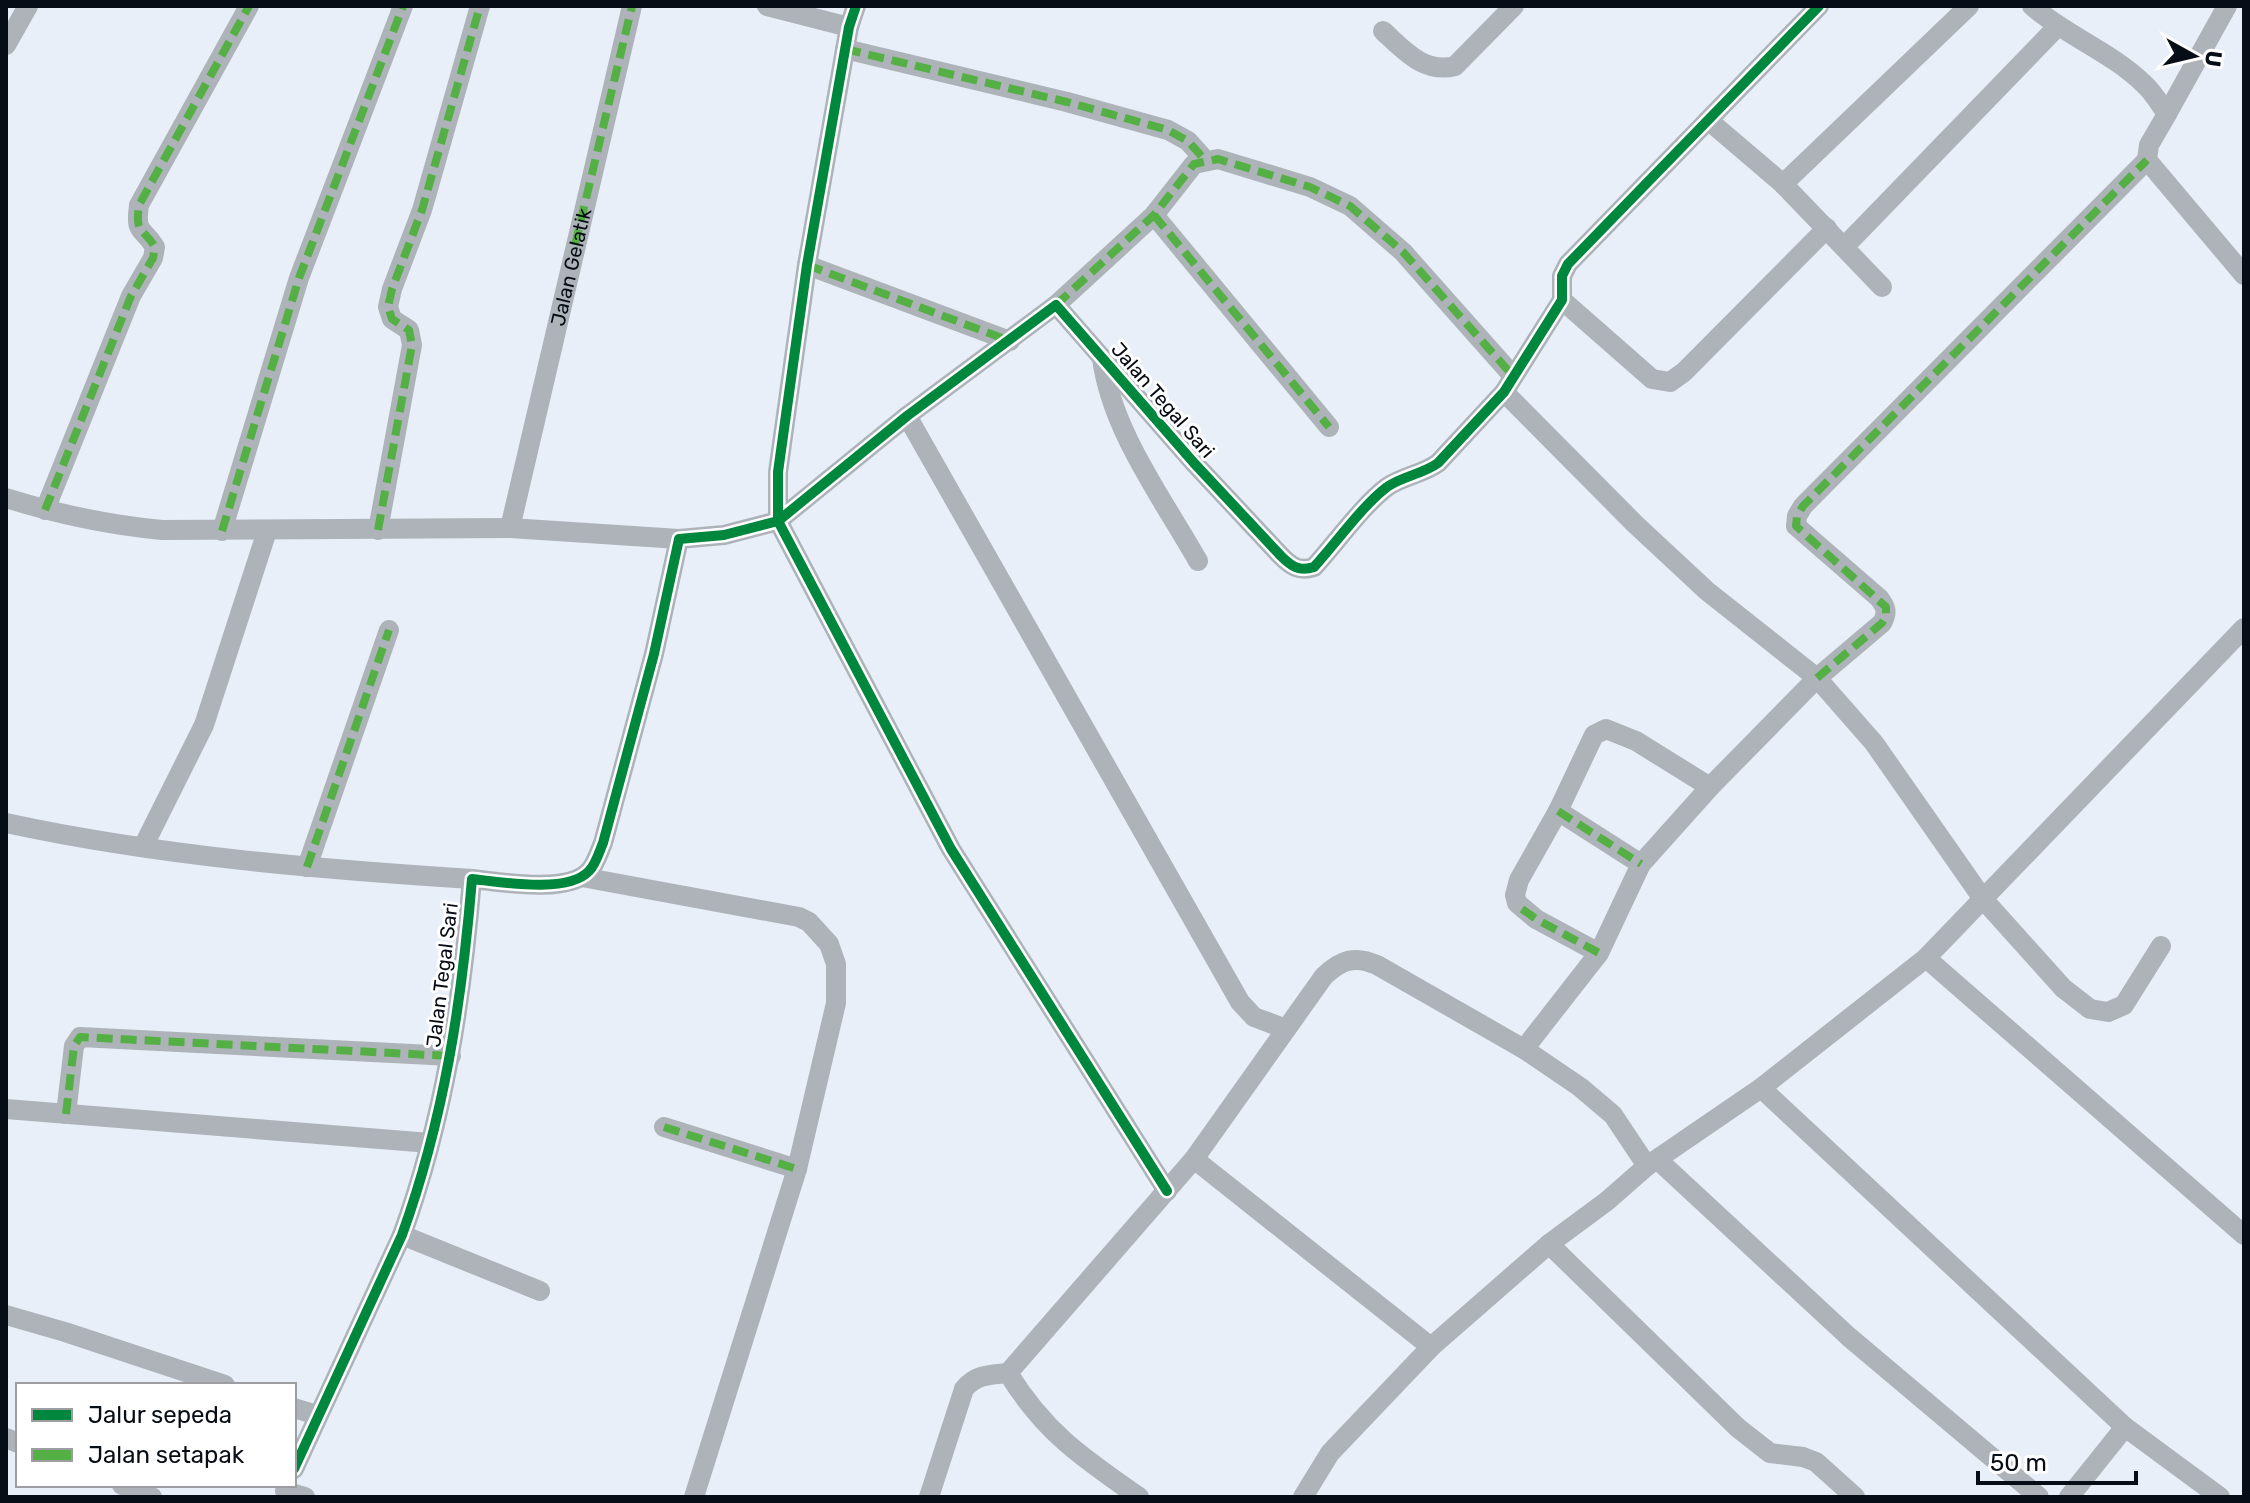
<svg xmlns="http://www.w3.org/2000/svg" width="2250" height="1503" font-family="Rubik,sans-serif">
  <rect width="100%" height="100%" fill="#e8eff8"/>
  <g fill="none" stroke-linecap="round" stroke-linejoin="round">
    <g stroke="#aeb3b9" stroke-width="20">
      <path d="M767,6L849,27"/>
      <path d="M856,6L849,27L807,265L778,472V521L951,849L1167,1191"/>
      <path d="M2032,6C2067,36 2111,52 2144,84C2153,92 2160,104 2167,114L2149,145L2147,160L2244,275"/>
      <path d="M1383,31C1404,50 1424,74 1455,66L1514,6"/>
      <path d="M6,45L28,6"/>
      <path d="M845,49L1067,102L1168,130L1188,141L1205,160"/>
      <path d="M2167,114L2227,6"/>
      <path d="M1708,120L1783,184L1882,287"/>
      <path d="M1783,184L1969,6"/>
      <path d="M1154,215L1329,427"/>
      <path d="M1845,246L2057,27"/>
      <path d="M807,265L1010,341"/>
      <path d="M1562,300L1652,379L1670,382L1684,372L1827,228"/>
      <path d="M1056,305L1154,215L1194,164L1218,159L1310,187L1350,206L1403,252L1513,376"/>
      <path d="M1102,358C1111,430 1163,499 1198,561"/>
      <path d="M1504,392L1635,524L1707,591L1817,678L1874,743L1983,899L2063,988L2090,1009L2108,1012L2124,1005L2161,946"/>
      <path d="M907,416L1240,1002L1254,1017L1286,1029"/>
      <path d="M6,498C57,514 109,525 162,530L510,528L679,539"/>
      <path d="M45,510L131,296L153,258L155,247C142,226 135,235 139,205L249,6"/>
      <path id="s1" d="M510,528L632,6"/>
      <path d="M378,530L412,345L409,330L392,319L388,307L392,289L422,210L480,6"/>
      <path d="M222,531L299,278L403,6"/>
      <path d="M1710,787L1817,678L1882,623C1888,612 1886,607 1879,598L1796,526L1797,516L1803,506L2147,160"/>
      <path d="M1558,811L1641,864"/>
      <path d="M6,823C159,856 316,869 472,879"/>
      <path d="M143,847L204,725L267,531"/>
      <path d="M307,867L389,630"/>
      <path d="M582,877L799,917L809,922L829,944L836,964V1003L797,1169L694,1497"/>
      <path d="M1926,958L2244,1235"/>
      <path d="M1524,1049L1599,953L1641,864L1710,787L1636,741L1606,729L1594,735L1558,811L1519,880L1515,895L1517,903L1536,919L1599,953"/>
      <path d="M1761,1088L2125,1427L2220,1497"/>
      <path d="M6,1109L430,1143"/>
      <path d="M66,1114L74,1046L80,1037L451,1056"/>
      <path d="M664,1127L797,1169"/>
      <path d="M1194,1159L1431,1347"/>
      <path d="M1658,1160L1849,1337L2039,1497"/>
      <path d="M402,1235L540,1291"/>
      <path d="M1549,1244L1738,1428L1770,1453L1803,1457L1816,1462L1855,1497"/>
      <path d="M6,1315L65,1332L225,1385"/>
      <path d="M294,1408L317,1415"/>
      <path d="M6,1438L18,1443"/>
      <path d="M294,1469L402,1235C444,1119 462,1001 472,879C500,882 568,894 589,871C596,864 599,852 603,843L654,654L679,539L724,535L778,521L907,416L1056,305L1194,463L1281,556C1291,566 1299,572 1314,567C1336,543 1362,506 1387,487C1403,476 1423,474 1438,463L1504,392L1562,300V276L1568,264L1819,6"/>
      <path d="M122,1485L152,1497"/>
      <path d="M285,1491L305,1497"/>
      <path d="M929,1497L964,1389C976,1374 990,1375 1008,1373"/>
      <path d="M1139,1497C1083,1458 1045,1433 1008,1373L1194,1159L1324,976C1341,960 1355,955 1377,965L1524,1049L1580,1087L1613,1115L1647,1166"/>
      <path d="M1303,1497L1330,1453L1431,1347L1549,1244L1607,1201L1647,1166L1761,1088L1926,958L2244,628"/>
      <path d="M2069,1497L2125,1427"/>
    </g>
    <path stroke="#54b045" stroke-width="8" stroke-dasharray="16 8" stroke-linecap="butt" d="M845,49L1067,102L1168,130L1188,141L1205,160
      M1154,215L1329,427
      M575,245L632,6
      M807,265L1010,341
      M1056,305L1154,215L1194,164L1218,159L1310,187L1350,206L1403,252L1513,376
      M45,510L131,296L153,258L155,247C142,226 135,235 139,205L249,6
      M378,530L412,345L409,330L392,319L388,307L392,289L422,210L480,6
      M222,531L299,278L403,6
      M1817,678L1882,623L1886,616V607L1796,526L1797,516L1803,506L2147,160
      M1558,811L1641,864
      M307,867L389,630
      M1522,909L1536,919L1599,953
      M66,1114L74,1046L80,1037L451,1056
      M664,1127L797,1169"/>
    <defs>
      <path id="cycleway" d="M856,6L849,27L807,265L778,472V521L951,849L1167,1191
        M294,1469L402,1235C444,1119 462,1001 472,879C500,882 568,894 589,871C596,864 599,852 603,843L654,654L679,539L724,535L778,521L907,416L1056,305L1194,463L1281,556C1291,566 1299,572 1314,567C1336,543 1362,506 1387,487C1403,476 1423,474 1438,463L1504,392L1562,300V276L1568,264L1819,6"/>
    </defs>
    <use href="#cycleway" stroke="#fff" stroke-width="15"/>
    <use href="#cycleway" stroke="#00873e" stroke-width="10"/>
  </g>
  <g text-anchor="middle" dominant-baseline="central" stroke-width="6" stroke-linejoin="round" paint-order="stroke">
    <g font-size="20" fill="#070d16" stroke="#fff">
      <text stroke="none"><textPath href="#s1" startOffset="268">Jalan Gelatik</textPath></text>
      <text transform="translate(1163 400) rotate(49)">Jalan Tegal Sari</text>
      <text transform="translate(442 975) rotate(-83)">Jalan Tegal Sari</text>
    </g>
  </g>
  <rect width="2250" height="1503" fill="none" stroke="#070d16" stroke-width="16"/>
  <rect x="16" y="1383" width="280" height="104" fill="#ffffff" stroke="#9c9ea2" stroke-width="2"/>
  <rect x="32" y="1409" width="40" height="12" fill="#00873e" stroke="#9c9ea2" stroke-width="2"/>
  <text x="88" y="1423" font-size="24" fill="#070d16">Jalur sepeda</text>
  <rect x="32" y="1449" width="40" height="12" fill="#54b045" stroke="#9c9ea2" stroke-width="2"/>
  <text x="88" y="1463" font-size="24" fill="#070d16">Jalan setapak</text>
  <g transform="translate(2194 56) rotate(98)" stroke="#ffffff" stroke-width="6" paint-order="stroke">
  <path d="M0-6L14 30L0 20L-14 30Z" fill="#070d16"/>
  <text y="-12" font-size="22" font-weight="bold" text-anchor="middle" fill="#070d16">U</text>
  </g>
  <path d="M1978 1471v12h158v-12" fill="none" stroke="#070d16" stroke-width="4"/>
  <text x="1990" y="1471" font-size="24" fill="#070d16" stroke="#ffffff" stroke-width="6" paint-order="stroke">50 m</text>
</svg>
